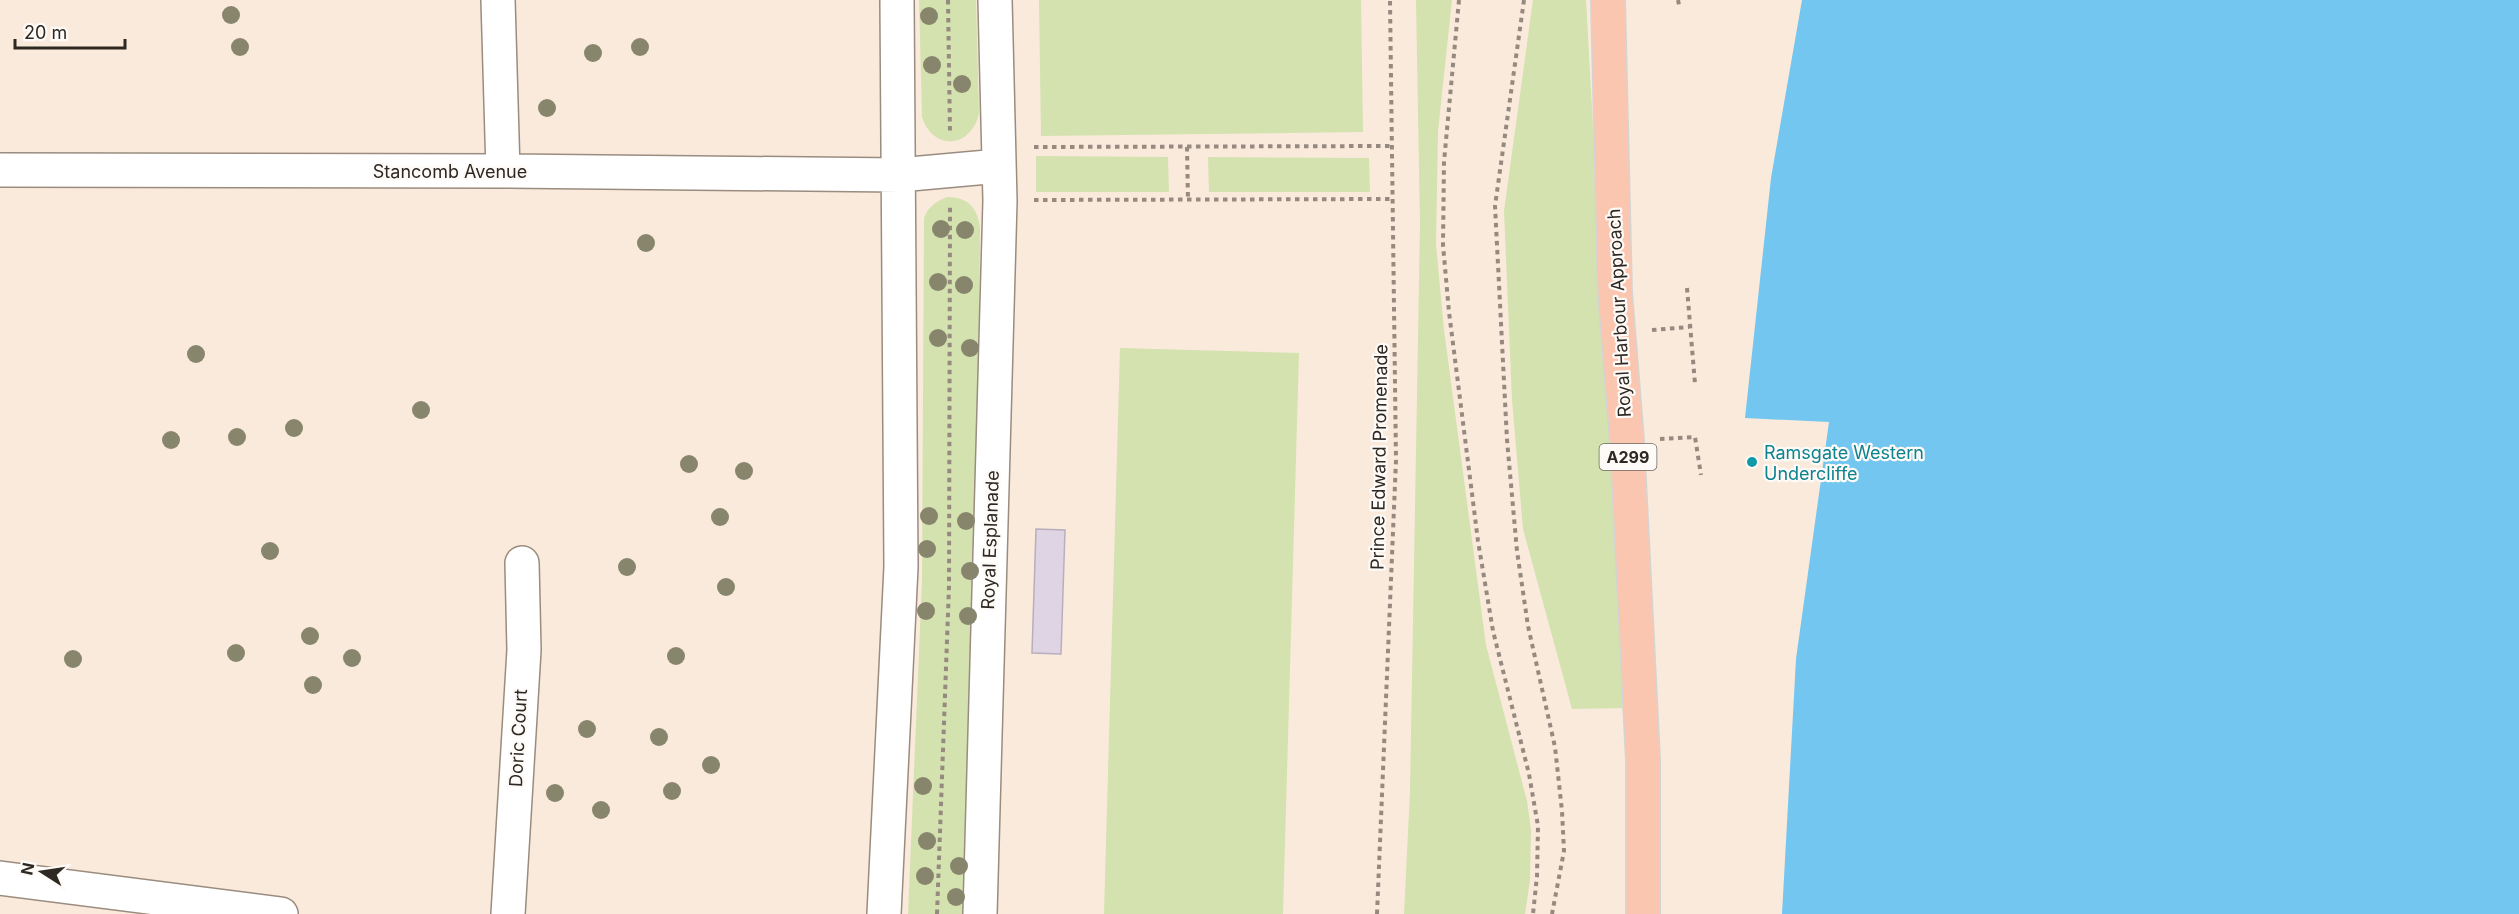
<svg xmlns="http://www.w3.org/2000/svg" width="2519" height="914" font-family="Inter,sans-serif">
  <rect width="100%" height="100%" fill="#faeadc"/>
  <path fill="#d3e2ae" d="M919,0H976L979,113C972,148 933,152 922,117Z
    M1039,0H1361L1363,132L1041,136Z
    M1416,0H1452L1438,131L1436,244L1444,330L1486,645L1527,801L1531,830L1530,880L1525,914H1404L1410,792L1420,224Z
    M1533,0H1586L1625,708L1572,709L1523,529L1512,400L1504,211Z
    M1036,156L1168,157L1169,192H1036Z
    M1208,157L1369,158L1370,192H1209Z
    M947,197C968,197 978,208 980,228L977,587L964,914H908L922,580L924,218C929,206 935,202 947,197Z
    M1120,348L1299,353L1283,914H1104Z"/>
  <path fill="#72c6f0" d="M1802,0H2519V914H1782L1796,659L1829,422L1745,418L1771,178Z"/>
  <path fill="#dfd4e4" stroke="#b9aebe" stroke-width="1.5" d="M1036,529L1065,530L1061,654L1032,653Z"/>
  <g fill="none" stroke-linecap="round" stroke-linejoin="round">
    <defs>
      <path id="street" d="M498,0L503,171
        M0,170L503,171L899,175L999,166
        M0,878L281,914
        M508,914L524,650L522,563
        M884,914L901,567L897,0
        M980,914L1000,201L995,0"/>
      <path id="highway" d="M1608,0L1615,293L1627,441L1643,760V914"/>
    </defs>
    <use href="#street" stroke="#9a8c7f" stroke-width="36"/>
    <use href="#highway" stroke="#d5d4d3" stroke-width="36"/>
    <path stroke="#968a80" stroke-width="4" stroke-dasharray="4.5 4.5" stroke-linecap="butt" d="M948,0L950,134
      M1459,0L1444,162L1443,245L1449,312L1478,541L1493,631L1529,774L1538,826L1537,876L1533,914
      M1524,0L1495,206L1507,440L1517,551L1528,626L1555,747L1562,811L1564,851L1552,914
      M1678,0L1679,5
      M1034,147L1393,146
      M1187,147L1188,200
      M1034,200L1393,199
      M1687,288L1695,384
      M1652,330L1689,327
      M1660,439L1695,437L1701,475
      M937,914L949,586L950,205
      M1377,914L1396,460L1390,0"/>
    <use href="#street" stroke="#fff" stroke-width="33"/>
    <use href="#highway" stroke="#fbc6af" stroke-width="33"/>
  </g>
  <g fill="#88856d">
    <circle cx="231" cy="15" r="9"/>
    <circle cx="929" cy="16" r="9"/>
    <circle cx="240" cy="47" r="9"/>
    <circle cx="640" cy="47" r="9"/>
    <circle cx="593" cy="53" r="9"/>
    <circle cx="932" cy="65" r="9"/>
    <circle cx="962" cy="84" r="9"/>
    <circle cx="547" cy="108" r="9"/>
    <circle cx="941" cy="229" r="9"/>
    <circle cx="965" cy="230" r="9"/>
    <circle cx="646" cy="243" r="9"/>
    <circle cx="938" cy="282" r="9"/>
    <circle cx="964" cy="285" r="9"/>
    <circle cx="938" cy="338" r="9"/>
    <circle cx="970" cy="348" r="9"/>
    <circle cx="196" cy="354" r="9"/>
    <circle cx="421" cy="410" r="9"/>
    <circle cx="294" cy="428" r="9"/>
    <circle cx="237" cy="437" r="9"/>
    <circle cx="171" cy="440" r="9"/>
    <circle cx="689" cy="464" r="9"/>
    <circle cx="744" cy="471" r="9"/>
    <circle cx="929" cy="516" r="9"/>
    <circle cx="720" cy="517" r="9"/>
    <circle cx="966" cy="521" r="9"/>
    <circle cx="927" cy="549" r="9"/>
    <circle cx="270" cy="551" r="9"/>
    <circle cx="627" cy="567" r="9"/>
    <circle cx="970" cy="571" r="9"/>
    <circle cx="726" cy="587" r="9"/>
    <circle cx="926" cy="611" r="9"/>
    <circle cx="968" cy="616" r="9"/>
    <circle cx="310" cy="636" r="9"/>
    <circle cx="236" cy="653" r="9"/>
    <circle cx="676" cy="656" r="9"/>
    <circle cx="352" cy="658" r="9"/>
    <circle cx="73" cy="659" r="9"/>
    <circle cx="313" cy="685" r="9"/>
    <circle cx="587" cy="729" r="9"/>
    <circle cx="659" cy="737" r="9"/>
    <circle cx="711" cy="765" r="9"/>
    <circle cx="923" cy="786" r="9"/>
    <circle cx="672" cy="791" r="9"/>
    <circle cx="555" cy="793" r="9"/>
    <circle cx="601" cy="810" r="9"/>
    <circle cx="927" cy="841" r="9"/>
    <circle cx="959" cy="866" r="9"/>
    <circle cx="925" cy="876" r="9"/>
    <circle cx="956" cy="897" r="9"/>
  </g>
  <circle fill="#0f9aa8" stroke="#fdfaf7" stroke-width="2" cx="1752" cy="462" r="6"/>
  <g text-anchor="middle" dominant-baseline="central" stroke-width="4.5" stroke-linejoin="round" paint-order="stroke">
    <rect fill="#fdfaf7" stroke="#6c6762" stroke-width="1.5" x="1599.5" y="444" width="57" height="26" rx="4.5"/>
    <g font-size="16" font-weight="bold" fill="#2e2822">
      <text x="1628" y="457">A299</text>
    </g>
    <g font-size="18" fill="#2e2822" stroke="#fdfaf7">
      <text x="450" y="171">Stancomb Avenue</text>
      <text transform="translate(1619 313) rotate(-93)">Royal Harbour Approach</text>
      <text transform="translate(1379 457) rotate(-89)">Prince Edward Promenade</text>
      <text transform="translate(990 540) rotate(-88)">Royal Esplanade</text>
      <text transform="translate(518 738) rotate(-87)">Doric Court</text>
    </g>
    <g font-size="18" fill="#0d838f" stroke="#fdfaf7" text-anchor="start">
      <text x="1764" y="452">Ramsgate Western<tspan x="1764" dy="21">Undercliffe</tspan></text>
    </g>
  </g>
  <g transform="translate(42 872) rotate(282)" stroke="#fdfaf7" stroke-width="4.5" paint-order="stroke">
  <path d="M0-4.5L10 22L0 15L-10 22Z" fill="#2e2822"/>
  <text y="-9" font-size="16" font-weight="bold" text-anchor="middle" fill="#2e2822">N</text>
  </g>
  <path d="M15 39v9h110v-9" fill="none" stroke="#2e2822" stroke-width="3"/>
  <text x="24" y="39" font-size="18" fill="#2e2822" stroke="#fdfaf7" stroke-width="4.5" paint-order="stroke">20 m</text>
</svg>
